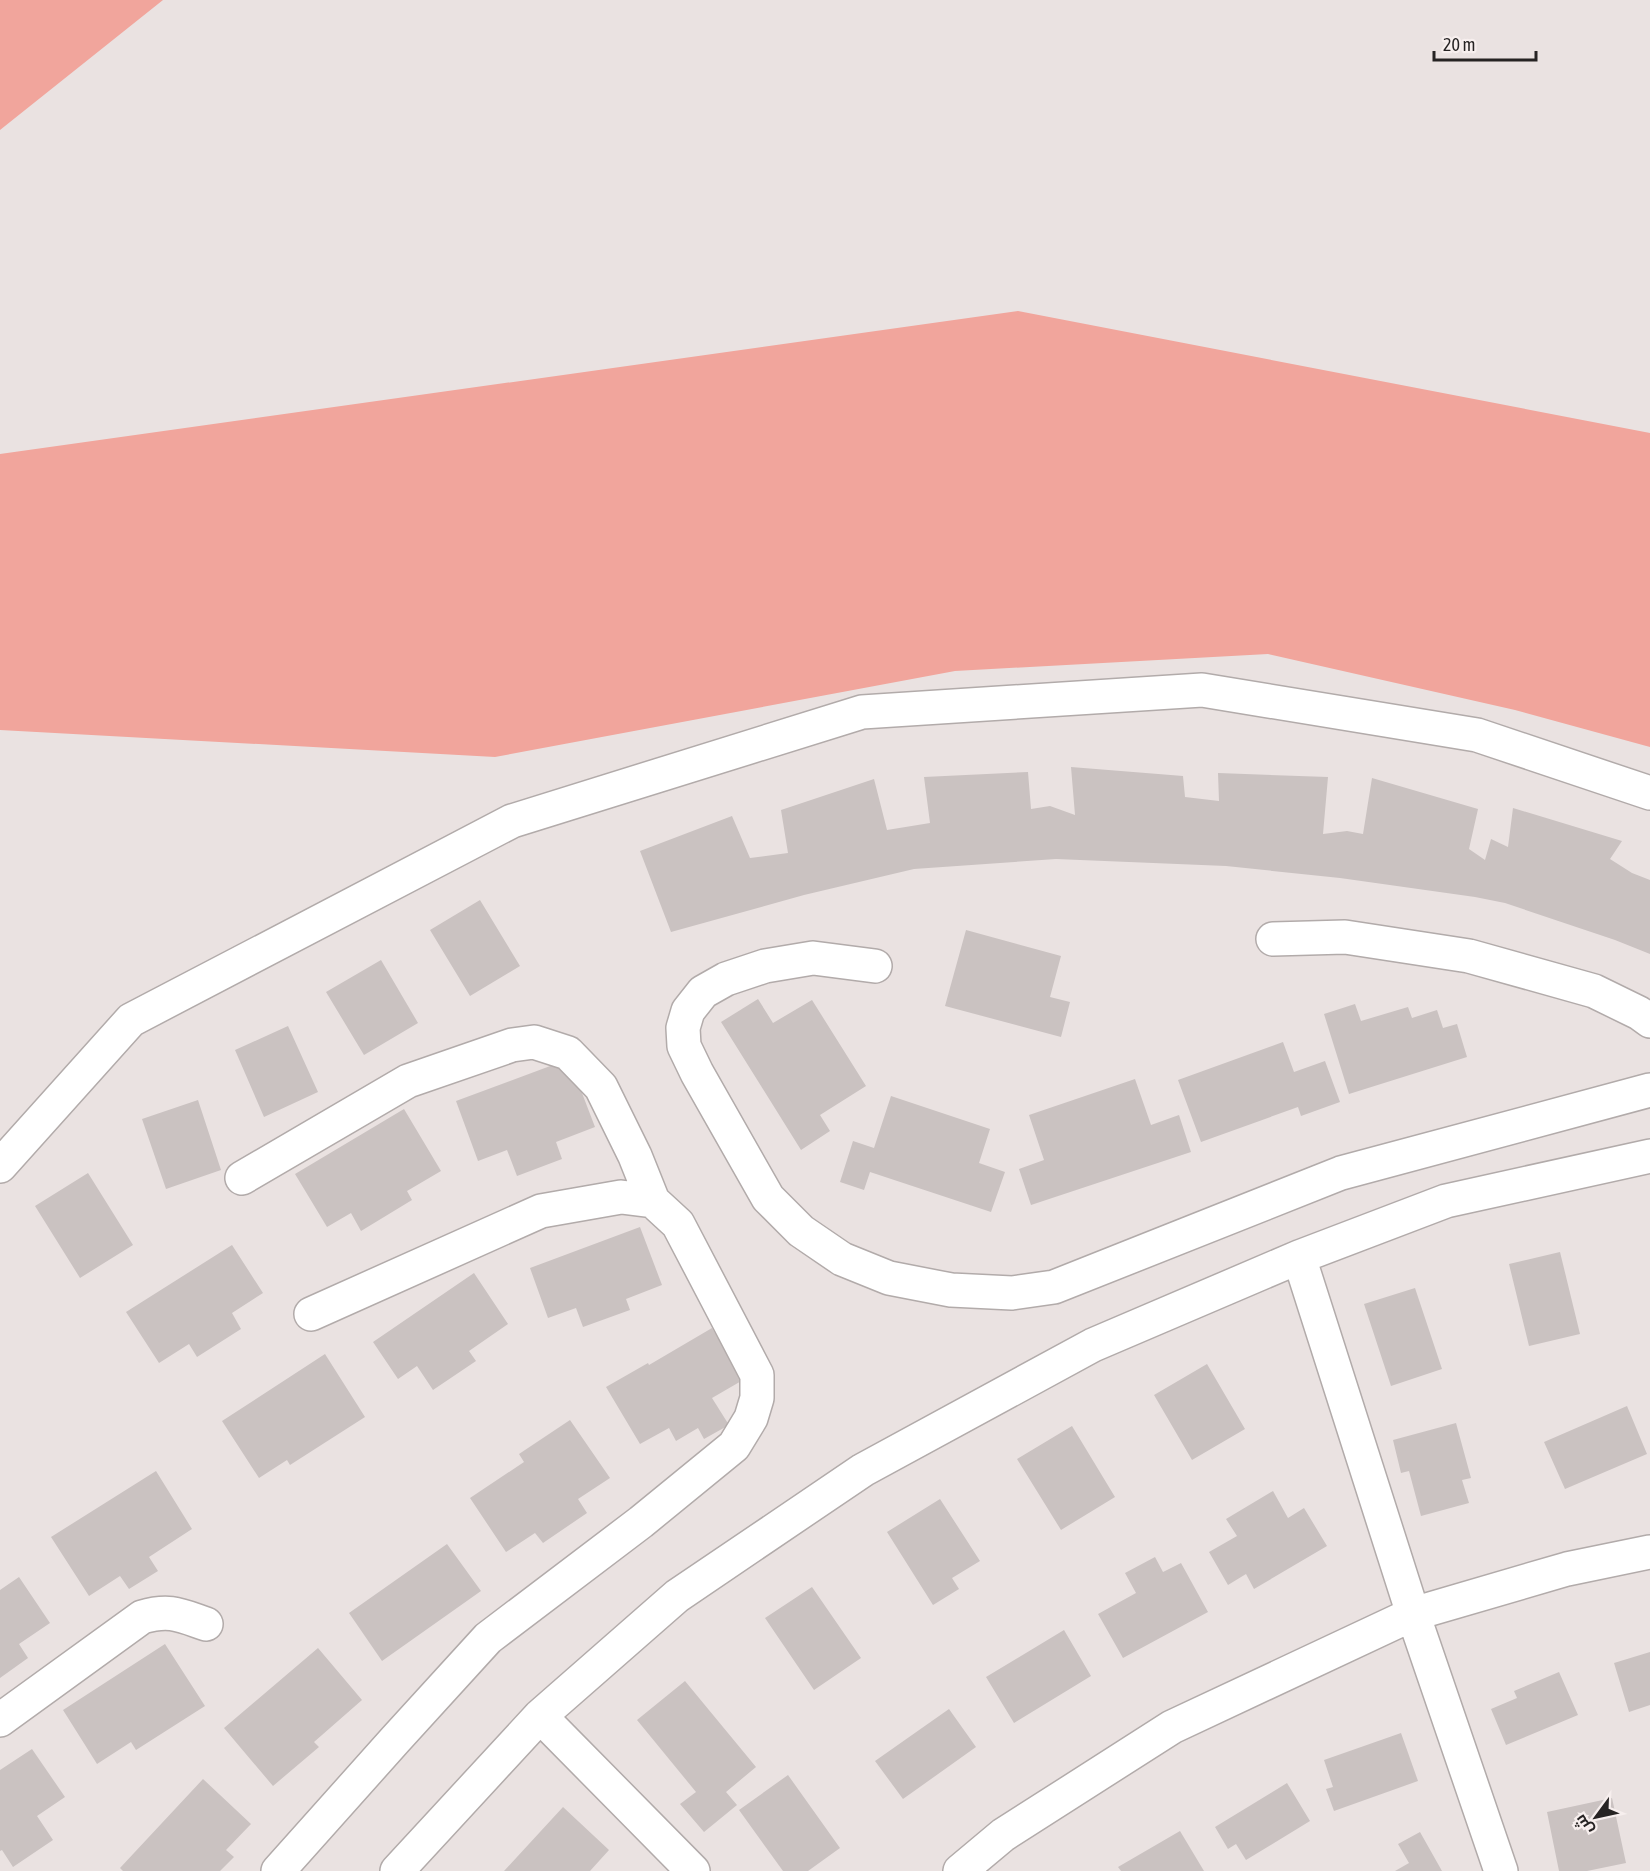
<svg xmlns="http://www.w3.org/2000/svg" width="1650" height="1871" font-family="'Asap Condensed',Cairo,sans-serif">
  <rect width="100%" height="100%" fill="#eae2e1"/>
  <path fill="#f1a59c" d="M0,0H163L0,130Z
    M1018,311L1650,433V747L1515,710L1268,654L955,671L495,757L0,730V454Z"/>
  <path fill="#cac2c1" d="M1071,767L1183,776L1185,797L1219,801L1218,773L1328,777L1323,834L1347,831L1363,834L1372,778L1478,809L1469,849L1485,860L1491,839L1508,847L1513,808L1622,841L1610,859L1632,873L1650,880V954L1615,940L1505,903L1475,897L1340,878L1226,866L1056,859L914,869L804,895L671,932L640,851L732,816L750,858L788,853L781,810L874,779L887,830L930,823L924,777L1028,772L1031,809L1050,806L1075,815Z
    M480,900L520,966L470,996L430,930Z
    M966,930L1061,956L1050,997L1070,1002L1061,1037L945,1006Z
    M381,960L418,1023L364,1055L326,992Z
    M758,999L773,1023L812,1000L866,1086L820,1115L830,1131L801,1150L721,1022Z
    M1355,1004L1361,1021L1408,1007L1412,1018L1437,1010L1443,1028L1457,1024L1467,1057L1349,1094L1324,1014Z
    M288,1026L318,1092L264,1117L235,1050Z
    M1283,1042L1294,1072L1325,1061L1340,1102L1301,1116L1298,1107L1201,1142L1178,1080Z
    M569,1059L595,1127L556,1142L562,1159L517,1176L507,1150L478,1161L456,1101Z
    M1135,1079L1151,1125L1179,1115L1191,1152L1031,1205L1019,1169L1044,1160L1029,1115Z
    M891,1096L990,1129L979,1163L1005,1172L991,1212L870,1172L864,1190L840,1182L853,1141L874,1148Z
    M198,1100L221,1170L166,1189L142,1119Z
    M404,1109L441,1171L407,1191L412,1200L361,1231L351,1213L327,1227L295,1174Z
    M88,1173L133,1245L80,1278L35,1206Z
    M640,1227L662,1285L626,1299L630,1310L583,1327L576,1308L548,1318L530,1268Z
    M232,1245L263,1293L232,1313L241,1329L197,1357L189,1344L159,1363L126,1312Z
    M1560,1252L1580,1334L1529,1346L1509,1264Z
    M474,1273L508,1324L469,1351L476,1361L433,1390L417,1366L398,1379L373,1342Z
    M1415,1288L1442,1369L1391,1386L1364,1304Z
    M712,1328L743,1380L712,1398L729,1425L704,1439L698,1428L676,1441L669,1428L640,1444L606,1387L648,1363L649,1365Z
    M325,1354L365,1417L290,1465L287,1460L259,1478L222,1421Z
    M1207,1364L1245,1429L1192,1460L1154,1395Z
    M1627,1406L1647,1454L1565,1489L1544,1442Z
    M570,1420L610,1478L578,1499L587,1513L543,1543L535,1533L506,1552L470,1498L524,1462L519,1454Z
    M1456,1423L1471,1478L1462,1480L1469,1503L1421,1516L1409,1471L1401,1473L1393,1440Z
    M1072,1426L1115,1497L1061,1530L1017,1459Z
    M156,1471L192,1529L149,1557L158,1571L129,1589L120,1576L89,1596L51,1537Z
    M1273,1491L1288,1518L1304,1508L1327,1546L1254,1589L1246,1574L1228,1585L1209,1552L1237,1536L1226,1519Z
    M940,1499L980,1561L952,1578L959,1589L933,1605L887,1532Z
    M447,1544L481,1591L382,1661L349,1613Z
    M1155,1557L1163,1572L1181,1563L1208,1612L1123,1658L1098,1614L1136,1593L1125,1573Z
    M19,1577L50,1623L19,1644L28,1658L0,1678V1590Z
    M812,1587L861,1658L814,1690L765,1618Z
    M1064,1630L1091,1676L1014,1723L986,1677Z
    M165,1644L205,1706L136,1750L131,1742L97,1764L63,1710Z
    M318,1648L362,1700L314,1742L319,1747L273,1786L224,1728Z
    M1650,1652V1705L1629,1712L1614,1663Z
    M1559,1672L1578,1715L1506,1745L1491,1709L1517,1698L1514,1691Z
    M685,1681L756,1767L726,1792L737,1805L704,1832L680,1804L696,1792L637,1720Z
    M949,1709L976,1747L903,1799L875,1761Z
    M1401,1733L1418,1781L1334,1811L1326,1789L1333,1787L1324,1760Z
    M32,1749L65,1797L37,1816L53,1840L13,1867L2,1850L0,1851V1770Z
    M788,1775L840,1848L808,1871H783L739,1810Z
    M203,1779L251,1824L226,1850L234,1857L220,1871H123L120,1868Z
    M1287,1783L1310,1821L1246,1860L1236,1844L1228,1849L1215,1827Z
    M1612,1798L1626,1863L1587,1871H1559L1547,1812Z
    M563,1807L609,1850L590,1871H504Z
    M1180,1831L1204,1871H1121L1118,1867Z
    M1420,1832L1442,1871H1395L1409,1863L1398,1844Z"/>
  <g fill="none" stroke-linecap="round" stroke-linejoin="round">
    <defs>
      <path id="street" d="M1273,939L1345,937L1469,956L1594,991L1639,1013L1650,1021
        M875,966L813,958L765,966L726,979L703,992L688,1011L683,1028L684,1046L697,1073L768,1198L801,1231L842,1259L889,1278L951,1290L1012,1293L1054,1287L1341,1173L1650,1090
        M0,1166L131,1020L512,821L862,712L1202,690L1477,735L1650,793
        M242,1178L408,1081L512,1045L534,1042L568,1053L601,1087L635,1156L653,1201
        M1299,1257L1413,1614L1501,1871
        M540,1716L693,1871
        M0,1720L142,1617C170,1609 180,1615 206,1624
        M278,1871L395,1740L488,1638L641,1522L734,1446L751,1418L757,1398V1375L678,1224L653,1201L621,1197L541,1211L311,1314
        M397,1871L540,1716L677,1596L863,1470L1093,1345L1299,1257L1446,1201L1650,1156
        M960,1871L1003,1835L1172,1727L1413,1614L1567,1569L1650,1552"/>
    </defs>
    <use href="#street" stroke="#b2abaa" stroke-width="36"/>
    <use href="#street" stroke="#fff" stroke-width="33"/>
  </g>
  <g transform="translate(1596 1817) rotate(237)" stroke="#f7efee" stroke-width="4.5" paint-order="stroke">
  <path d="M0-4.5L10 22L0 15L-10 22Z" fill="#262323"/>
  <text y="-9" font-size="16" font-weight="bold" text-anchor="middle" fill="#262323">ش</text>
  </g>
  <path d="M1434 51v9h102v-9" fill="none" stroke="#262323" stroke-width="3"/>
  <text x="1443" y="51" font-size="18" fill="#262323" stroke="#f7efee" stroke-width="4.5" paint-order="stroke">20 m</text>
</svg>
